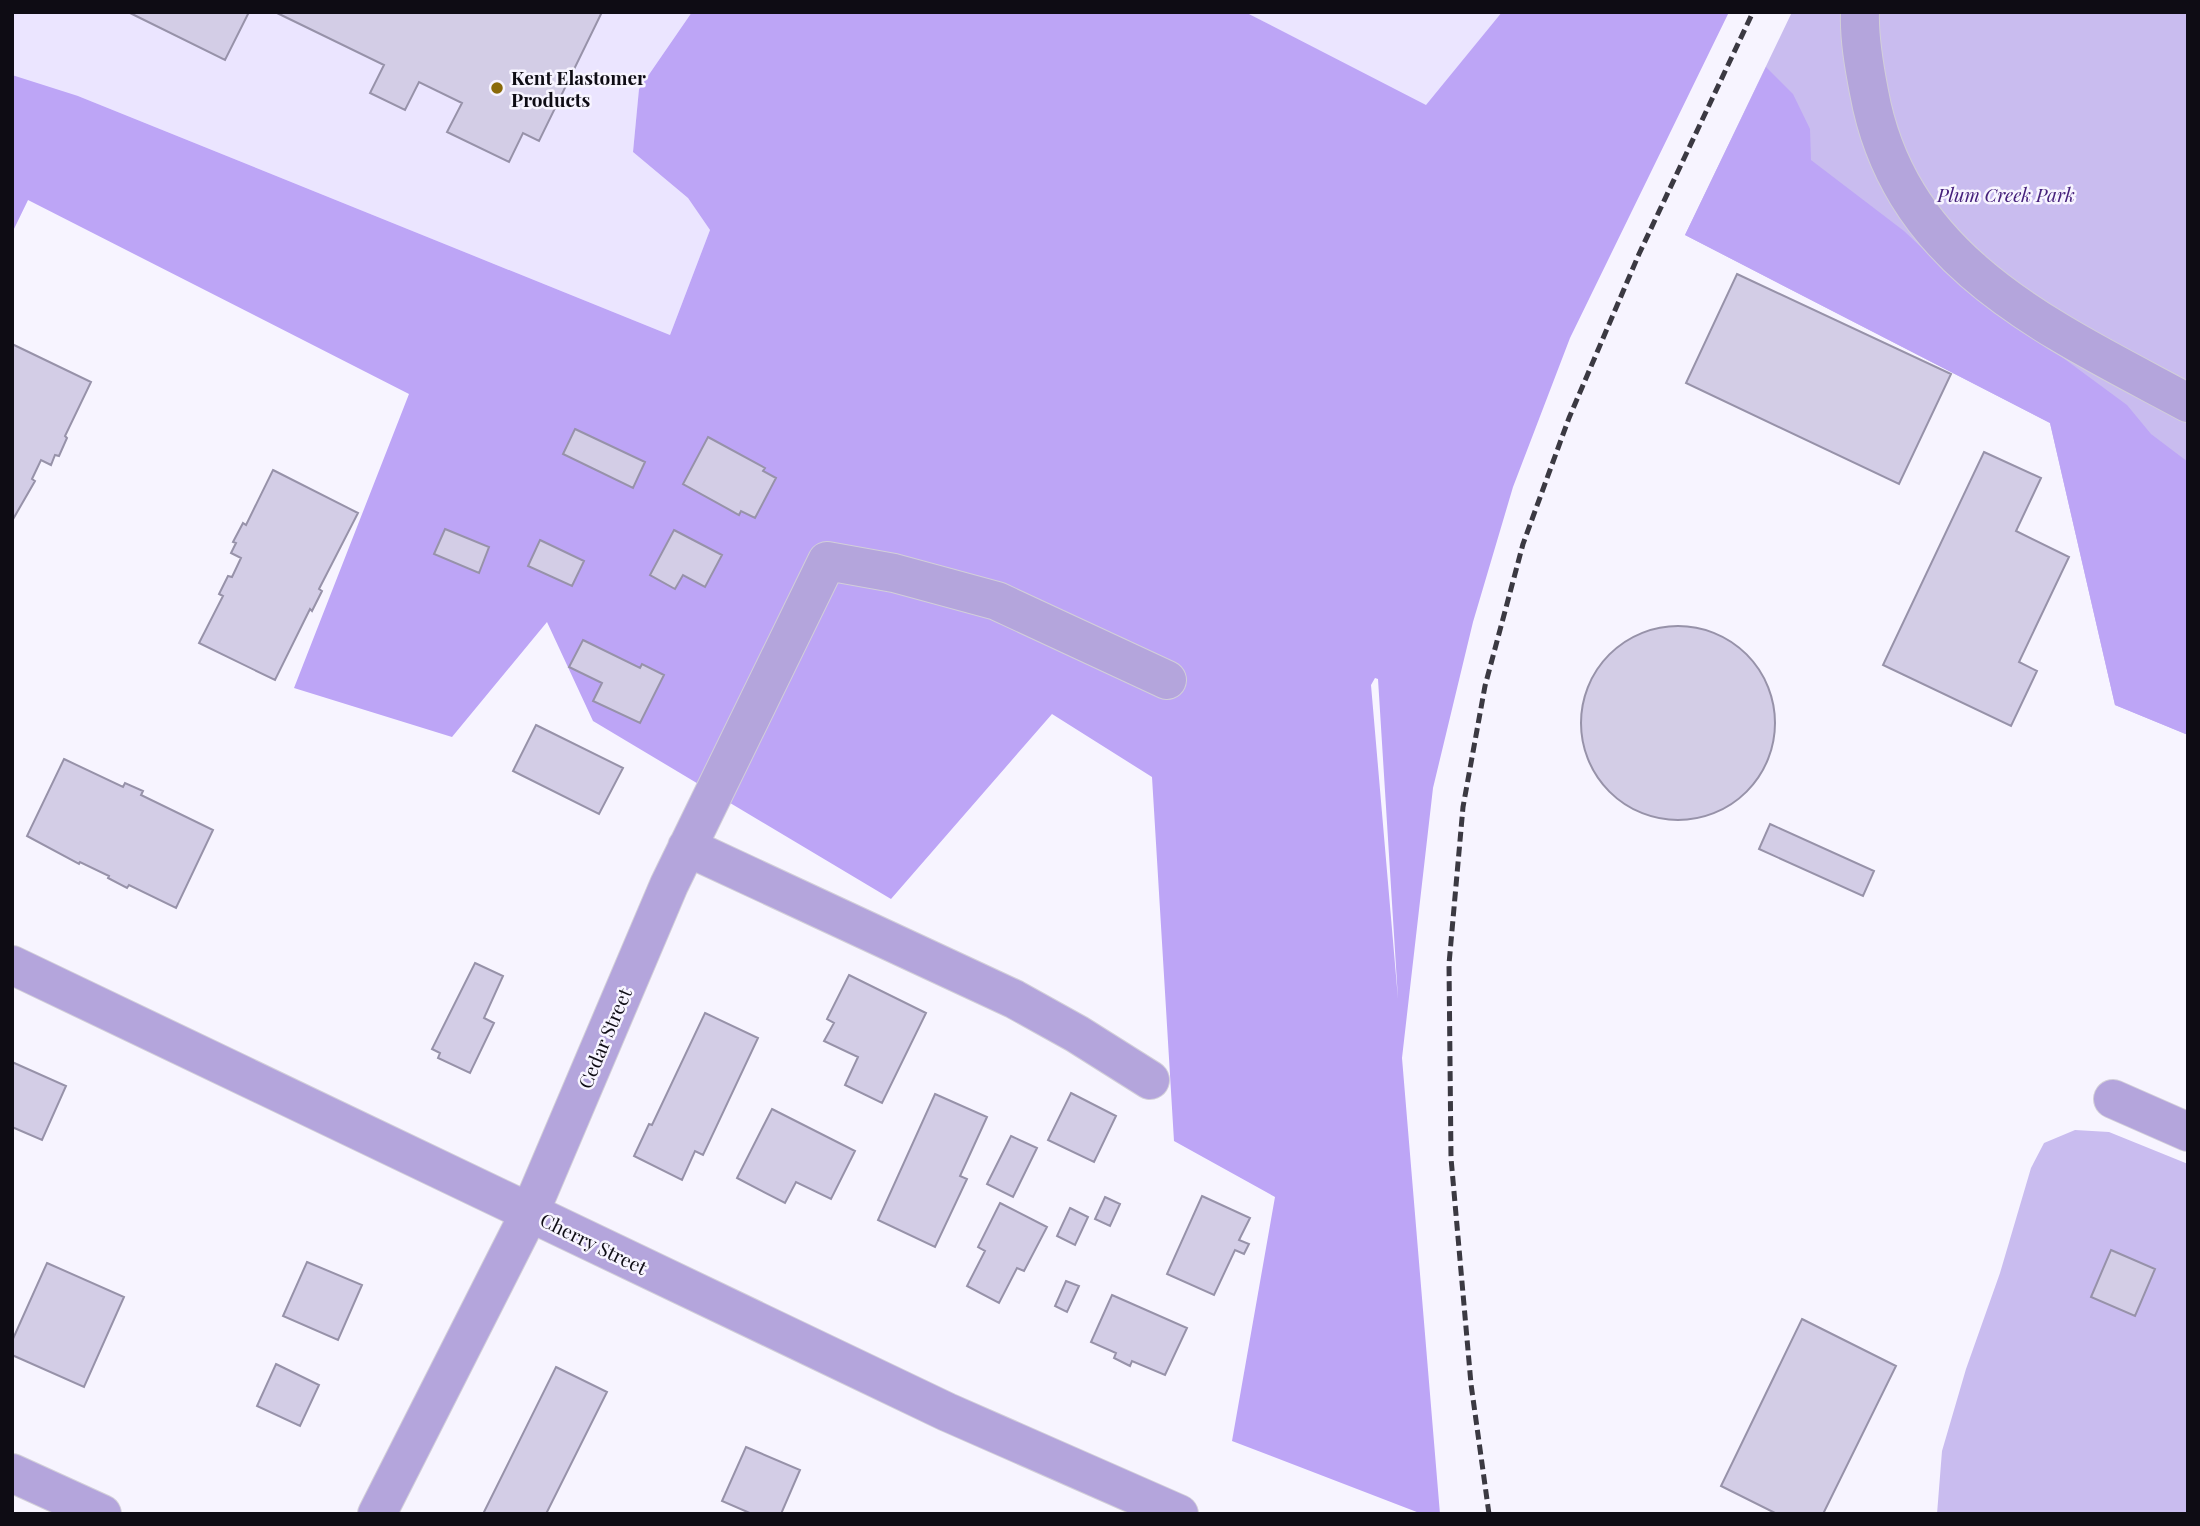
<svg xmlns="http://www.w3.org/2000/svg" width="2200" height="1526" font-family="'Playfair Display',serif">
  <rect width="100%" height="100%" fill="#f7f4ff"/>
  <path fill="#ebe5ff" d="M12,12H692L639,89L633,152L688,198L710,230L670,335L78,96L12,233Z
    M1245,12H1502L1426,106Z"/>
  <path fill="#c9bcef" d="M1792,12H2188V735L2115,705L2050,423L1685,235Z
    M2075,1130L2109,1132L2188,1164V1514H1937L1942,1451L1966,1369L2000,1273L2031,1168L2044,1143Z"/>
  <path fill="#bda5f6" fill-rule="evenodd" d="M692,12H1245L1426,105L1502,12H1729L1570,338L1513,487L1473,622L1433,788L1402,1058L1440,1514H1422L1232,1441L1275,1197L1174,1141L1152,777L1052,714L891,899L593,721L547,622L452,737L294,688L409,394L28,200L12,233V75L78,96L670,335L710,230L688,198L633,152L639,89ZM1375,678L1378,679L1398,999L1371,685Z
    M1766,67L1793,94L1810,129L1811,160L1904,231L1953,277L2127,405L2151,434L2188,462V735L2115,705L2050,423L1685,235Z"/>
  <path fill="#d3cde6" stroke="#9792a9" stroke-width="2" d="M128,12H249L225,60Z
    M275,12H602L539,141L523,133L509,162L447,132L462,103L419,82L405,110L370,93L384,65Z
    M1737,274L1951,374L1899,484L1686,383Z
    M12,344L91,382L65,436L67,438L59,456L55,455L51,465L41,460L32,479L35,481L12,521Z
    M575,429L645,462L633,488L563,454Z
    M708,437L765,468L763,471L776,478L755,518L741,511L739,515L683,484Z
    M1984,452L2041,478L2016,531L2069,557L2019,662L2037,671L2011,726L1883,665Z
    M273,470L358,513L319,589L322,591L312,611L310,609L275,680L199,643L223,596L219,594L228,576L232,577L241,558L231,553L236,543L233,542L243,523L246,525Z
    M445,529L489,547L479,573L434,554Z
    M674,530L722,555L705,587L683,575L675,589L650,575Z
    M540,540L584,561L572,586L528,566Z
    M1581 723a97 97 0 1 1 194 0a97 97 0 1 1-194 0Z
    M583,640L640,668L642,664L664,675L640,723L593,701L602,683L569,667Z
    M536,725L623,768L599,814L513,771Z
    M64,759L123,787L125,783L143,791L141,795L213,830L176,908L129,885L127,888L108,878L109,876L80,862L79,864L27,836Z
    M1770,824L1874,871L1863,896L1759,849Z
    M475,963L503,976L484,1018L494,1023L470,1073L438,1058L440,1053L432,1049Z
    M849,975L926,1013L882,1103L845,1085L858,1057L824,1041L834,1023L827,1019Z
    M705,1013L758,1038L703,1155L695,1151L682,1180L634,1156L649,1124L652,1125Z
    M12,1062L66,1086L42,1140L12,1127Z
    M1071,1093L1116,1116L1094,1162L1048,1140Z
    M935,1094L987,1117L960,1176L967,1179L935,1247L878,1220Z
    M772,1109L855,1151L831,1199L796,1182L785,1203L737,1178Z
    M1011,1136L1037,1148L1013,1197L987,1184Z
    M1202,1196L1250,1218L1239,1240L1249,1244L1244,1254L1235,1250L1214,1295L1167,1274Z
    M1105,1197L1120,1204L1110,1226L1095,1219Z
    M1000,1203L1047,1227L1024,1271L1017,1268L999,1303L967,1286L985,1251L978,1247Z
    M1070,1208L1088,1217L1075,1245L1057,1236Z
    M2111,1250L2155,1269L2135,1316L2091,1297Z
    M307,1262L362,1285L338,1340L283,1316Z
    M47,1263L124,1297L84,1387L12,1355V1341Z
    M1066,1281L1079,1286L1067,1312L1055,1306Z
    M1112,1295L1187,1328L1165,1375L1132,1361L1130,1366L1114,1358L1116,1353L1091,1342Z
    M1802,1319L1896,1366L1823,1514H1777L1721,1486Z
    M276,1364L319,1385L300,1426L257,1406Z
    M556,1367L607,1392L546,1514H483Z
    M746,1447L800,1470L781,1514H752L722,1501Z"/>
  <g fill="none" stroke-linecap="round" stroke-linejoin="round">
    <defs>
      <path id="minor" d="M1860,12C1859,38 1864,66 1869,92C1900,263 2049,328 2188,403
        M687,847L1014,999L1077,1034L1150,1080
        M12,965L947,1412L1179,1514
        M2113,1099L2188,1132
        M12,1473L102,1514
        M377,1514L530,1212L669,885L827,561L894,573L997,601L1167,680"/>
    </defs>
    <use href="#minor" stroke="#d2cfd9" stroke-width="40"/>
    <use href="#minor" stroke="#b4a5dc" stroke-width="38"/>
    <path stroke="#3b3942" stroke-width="5" stroke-dasharray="10 5" stroke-linecap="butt" d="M1489,1514L1471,1384L1451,1158L1449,964L1463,807L1485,686L1523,544L1569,418L1639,254L1753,12"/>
  </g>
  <circle fill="#8a6a09" stroke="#f7f4ff" stroke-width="2.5" cx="497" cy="88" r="7"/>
  <g text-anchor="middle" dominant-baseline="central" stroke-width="5" stroke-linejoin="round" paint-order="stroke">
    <g font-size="19" font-weight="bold" fill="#0e0c14" stroke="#f7f4ff" text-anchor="start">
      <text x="511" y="77">Kent Elastomer<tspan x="511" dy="22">Products</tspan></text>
    </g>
    <g font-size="19" font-style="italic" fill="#45207b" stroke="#f7f4ff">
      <text x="2006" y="194">Plum Creek Park</text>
    </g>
    <g font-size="19" fill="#0e0c14" stroke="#f7f4ff">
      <text transform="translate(604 1038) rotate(-67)">Cedar Street</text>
      <text transform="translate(594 1243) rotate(26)">Cherry Street</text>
    </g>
  </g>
  <rect width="2200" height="1526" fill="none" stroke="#0e0c14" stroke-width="28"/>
</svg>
